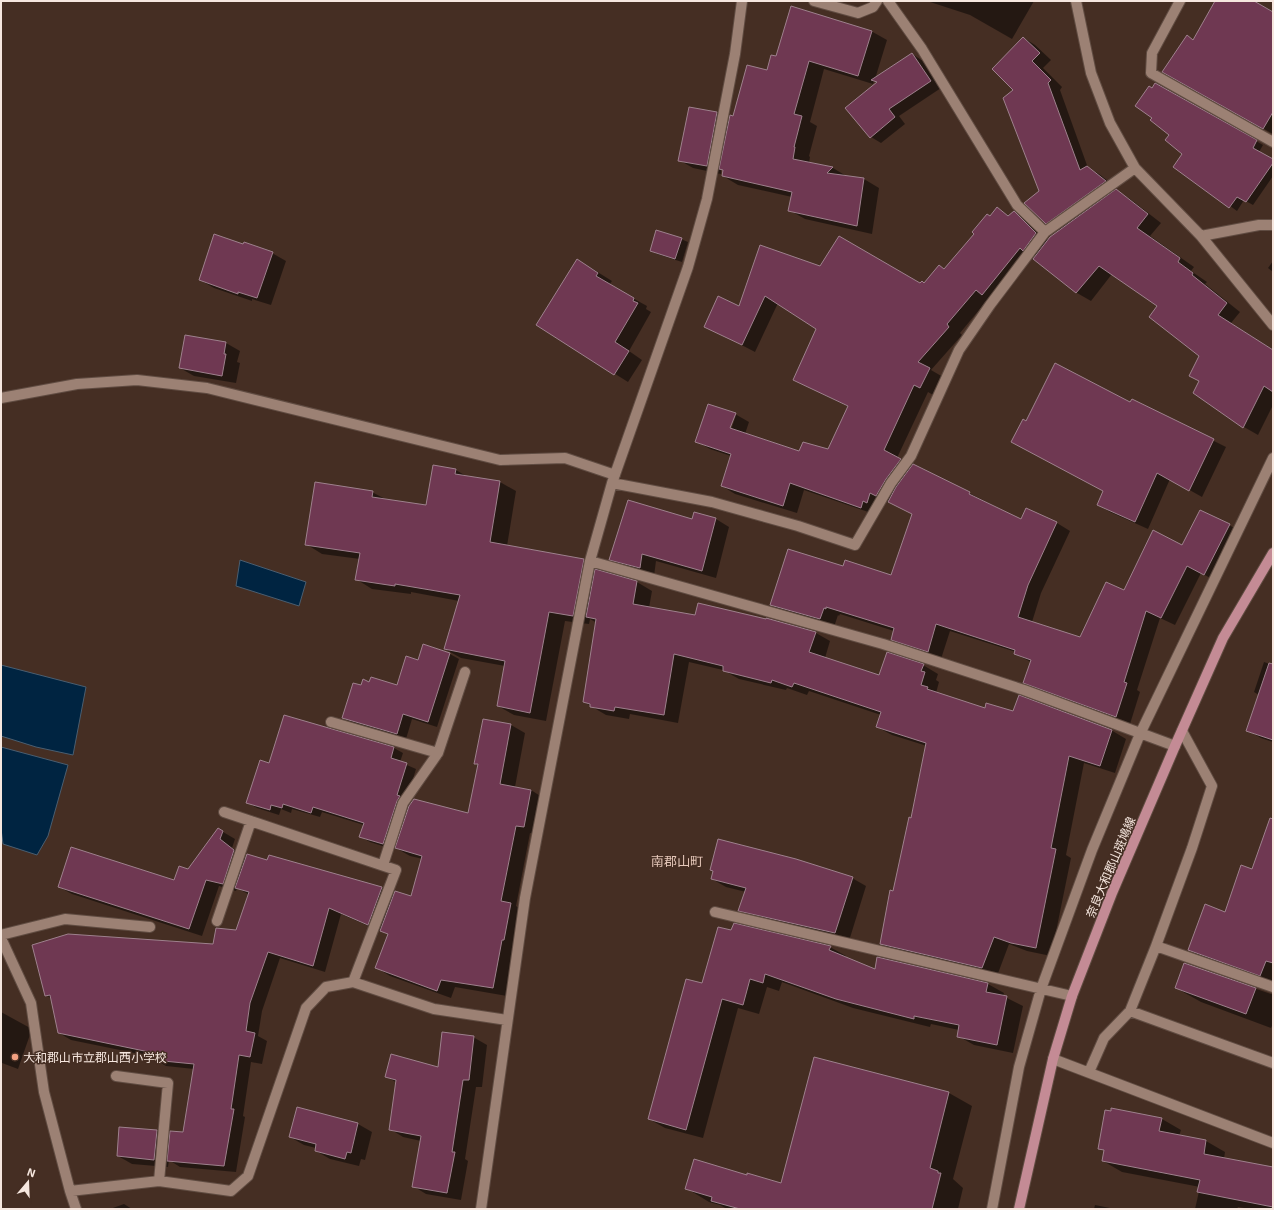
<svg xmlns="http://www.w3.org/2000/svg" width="1274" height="1210" font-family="'Exo 2','Noto Sans JP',sans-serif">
  <rect width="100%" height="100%" fill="#452e23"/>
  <path fill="#002441" stroke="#4a5e70" d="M240,560L306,582L299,606L236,586Z
    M1,665L86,687L73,755L36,747L1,736Z
    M1,747L68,765L48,836L37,855L3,844L1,829Z"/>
  <path fill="#0007" fill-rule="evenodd" d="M927,1H1034L1012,39L970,15Z
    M1216,1H1251L1273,13V134L1164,72L1188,37L1194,41Z
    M871,31L887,40L875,79L912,54L923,61L941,88L899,116L905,124L881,143L871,137L878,83L874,81L873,84L824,69L810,122L817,126L809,156L810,157L809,163L833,168L848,177L864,179L879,188L872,234L805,219L789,210L792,197L738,185L723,176L724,170L721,169V174L693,168L679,160L717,113L730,121L734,117L776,57Z
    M1024,38L1035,45L1051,60L1043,68L1062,87L1060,90L1088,168L1099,174L1117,188L1115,190L1130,199L1161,223L1150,236L1194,267L1191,271L1207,282L1205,284L1240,312L1231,323L1273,350V405L1258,435L1244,427L1194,393L1200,381L1201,356L1158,305L1112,274L1091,301L1077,293L1034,259L1036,257L1034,256L996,302L989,298L960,333L962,335L931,370L943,377L933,395L928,392L897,458L969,493L1021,520L1026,509L1057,523L1070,531L1041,593L1032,622L1081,638L1124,591L1183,546L1229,525L1243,533L1218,582L1201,573L1175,625L1160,618L1137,690L1140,692L1130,724L1038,690L1024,682L1031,662L1015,654L1016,652L950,631L941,659L905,647L892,639L894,631L840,614L839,616L838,615L834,627L785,613L771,605L844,568L891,576L913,514L884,500L874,514L804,490L797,513L735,494L722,486L731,456L710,449L696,441L735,414L749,422L745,434L800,452L829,450L849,407L794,380L818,329L778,303L755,352L705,326L820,267L920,285L925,284L944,270L997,209L1009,216L1014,212L1027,220L1048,240L1060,231L1046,223L1040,191L1014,90ZM734,415H736L730,433H728Z
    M1156,84L1263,145L1259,152L1273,160V176L1253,205L1244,200L1237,211L1174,166L1184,153L1171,135L1153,118L1152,89Z
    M681,239L688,242L682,262L657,254L651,251Z
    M244,245L272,253L286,261L271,305L252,299V301L214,288L200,280Z
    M1273,261V272L1268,268Z
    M591,268L612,281L609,285L647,306L646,309L651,312L629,351L642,360L628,382L537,325Z
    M226,343L240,351L237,362L240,363L236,383L194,376L180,368Z
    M1132,400L1226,447L1202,497L1170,479L1148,529L1110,512L1098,505L1104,491L1026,422L1131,403Z
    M434,466L456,470L466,476L500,482L516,491L507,546L584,560L600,569L599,571L637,582L652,591L649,608L816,633L830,641L825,658L880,676L923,665L938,674L936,680L939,682L936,693L985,709L1014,713L1111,730L1126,739L1115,773L1084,763L1066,855L1071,858L1051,956L1027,951L1009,944L997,976L896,952L881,944L912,819L927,746L892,735L877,727L881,715L809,691L807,695L787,688L786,690L739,679L723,670L689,662L678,723L630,714L629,719L606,715L584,702L597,623L590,619L589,624L565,621L546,721L514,715L498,706L505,666L461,658L445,649L459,601L411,592V594L372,589L356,579L360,559L322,554L306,544L372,492L387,500L427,506Z
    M716,519L729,527L716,578L656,561L654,576L624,567L610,559L692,521Z
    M424,645L450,654L459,659L437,727L412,719L406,739L352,723L343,718L362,687L370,683L398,687L419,661Z
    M1264,662L1273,665V742L1261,738L1247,730L1259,695L1254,692Z
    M511,725L525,733L515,787L531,790L545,799L538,835L530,833L516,906L525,912L507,996L455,987L451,998L390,976L377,968L389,934L381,930L380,931L341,914L325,972L280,958L262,1011L258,1036L267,1041L262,1064L251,1062L243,1116L245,1117L236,1172L180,1167L169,1160L168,1167L132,1164L118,1156L157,1131L170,1139L183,1133L194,1069L166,1066L154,1059V1057L71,1040L59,1033L52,999L46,995L214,945L237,931L248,894L237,888L236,891L219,886L202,936L72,894L59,887L175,881L188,870L218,829L235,839L232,848L246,858L268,862L270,856L382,888L394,896L412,897L423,859L410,856L396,848L469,815L478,765L476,763Z
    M394,748L403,753L400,762L416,769L392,849L370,842L361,837L364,825L322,812L320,817L292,809L291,813L281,809L279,815L257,808L248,803L270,765Z
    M1273,830V985L1214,964L1189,950L1226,913L1252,870Z
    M711,870L852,878L866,886L849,941L753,918L739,910L746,892L726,887L712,879L714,872Z
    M732,931L830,947L846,956V958L876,970L988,984L1004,993L1003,996L1023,1006L1013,1053L974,1045L958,1036L959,1030L931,1024L930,1027L853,1008L782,982L779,991L767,987L759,1014L738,1008L703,1138L665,1128L649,1119L703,985Z
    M1184,964L1271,994H1273V1024L1271,1028L1201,1002L1176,988Z
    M1,1012L32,1029L18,1069L2,1063L1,1066Z
    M473,1037L487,1045L482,1087H476L465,1159L468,1161L461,1200L426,1194L413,1186L421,1141L403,1137L390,1129L397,1083L386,1076L438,1068Z
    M814,1058L949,1093L972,1106L953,1179L963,1188L958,1209H727L720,1205L709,1202L686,1188L747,1176L782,1184Z
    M297,1108L358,1124L372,1132L365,1160L361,1159L359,1166L330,1159L316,1151V1148L304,1145L290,1137Z
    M1112,1109L1162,1119L1181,1130L1179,1136L1206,1141L1225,1152L1224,1159L1273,1168V1209H1250L1238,1207L1237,1209H1195L1200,1187L1122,1172L1103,1161L1105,1151L1099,1148Z
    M124,1204L132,1209H110Z
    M1095,1205L1115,1209H1094Z"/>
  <path fill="#6f3852" stroke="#9e818d" d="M1215,1H1254L1273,12V112L1263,129L1162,72L1187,35L1193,40Z
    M791,6L872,31L858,76L809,61L794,114L802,116L794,147H795L793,159L833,167L827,173L864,178L857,226L788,211L792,192L722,176L723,170L719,169L730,115L733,116L747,65L767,70L771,55L776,56Z
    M1023,37L1040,53L1032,61L1051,80L1048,83L1080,170L1087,166L1106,181L1046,224L1024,203L1039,191L1003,98L1013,90L992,69Z
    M912,53L931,81L889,109L895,117L870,138L845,108L877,82L871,80Z
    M1155,83L1257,140L1253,148L1273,159V163L1246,202L1237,197L1229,208L1173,167L1182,154L1165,140L1169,135L1150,120L1152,118L1135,106L1149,86L1152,88Z
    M689,107L717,112L707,166L678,161Z
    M1116,189L1148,214L1137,228L1180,258L1178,262L1193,273L1192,275L1227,303L1218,315L1273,350V392L1264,386L1243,428L1193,393L1199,381L1189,376L1199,356L1149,317L1157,306L1099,266L1076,293L1033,259L1050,237Z
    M997,207L1008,216L1014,211L1036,233L1023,251L1020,248L982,295L976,290L947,324L949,327L918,362L930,368L920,388L914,385L884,450L901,459L886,479L876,496L870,493L867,503L863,501L861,508L790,483L783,506L721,486L731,454L695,442L708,404L736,413L730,428L799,451L803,442L828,449L848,406L793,380L816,329L765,296L742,345L704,327L718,296L739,306L760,245L820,266L839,236L920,283L922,281L924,283L939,265L944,269L974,234L972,232L987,214L990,216Z
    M656,230L682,238L675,259L650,251Z
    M214,234L243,244L244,242L273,252L257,298L238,292V294L199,280Z
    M577,259L598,273L596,276L634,298L633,301L638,303L615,342L629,351L614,375L536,325Z
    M185,335L226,342L224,354H226L222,376L179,368Z
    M1055,363L1130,402L1132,399L1214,439L1189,491L1157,473L1135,522L1097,505L1103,491L1011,442L1023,419L1026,421Z
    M913,464L970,492L969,494L1021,519L1026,508L1057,522L1028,585L1018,617L1080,637L1106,582L1124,590L1153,530L1182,545L1200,510L1230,524L1204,575L1187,566L1161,618L1146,611L1124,682L1127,683L1116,717L1023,683L1031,660L1014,654L1015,650L936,624L928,652L891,640L894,628L826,607V609L824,608L820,619L770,605L788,549L843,566L845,560L891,575L912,514L888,502L896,487Z
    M433,465L456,469L455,474L500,481L490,542L584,559L573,616L549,612L530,713L497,706L505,661L444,649L460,595L395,584V586L355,580L360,553L305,545L315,482L373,491L372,497L426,505Z
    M628,500L692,519L694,512L716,518L702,571L642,554L640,568L609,560Z
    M595,569L637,581L633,604L695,615L698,603L766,619V618L816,632L809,652L879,675L887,652L924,664L921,671L925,672L921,685L928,687L927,689L985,708L986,703L1013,711L1019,695L1112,730L1100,766L1069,756L1051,848L1056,849L1036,948L1011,943L994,937L982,968L880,944L890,890L893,891L909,817L911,818L926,743L876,727L881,712L794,683L792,687L772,680L771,683L723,671V666L674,654L664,715L615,707L614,711L590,707V704L583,702L596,619L586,617Z
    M423,644L450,653L428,722L403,714L397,734L342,718L353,683L361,685L363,679L369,682L371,677L397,685L406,656L418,660Z
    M1269,663L1273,664V740L1246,731Z
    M284,715L394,747L391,758L407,763L397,795L400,796L397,801L383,844L359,837L364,823L313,807L311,813L283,804L282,808L271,805L270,810L246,803L260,760L269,763Z
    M483,719L511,724L500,784L531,790L524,827L516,826L501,901L511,903L504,940H502L493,988L441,980L437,991L375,968L388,934L380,931L395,891L411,896L422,856L395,848L409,806L414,799L468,813L478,764H474Z
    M1270,818L1273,819V963L1266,961L1260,976L1188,950L1205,904L1225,912L1241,865L1252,869Z
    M218,828L223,831L220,839L234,850L223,884L206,880L189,929L58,887L71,847L174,880L179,866L188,869Z
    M718,839L796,859L853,877L835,933L738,911L746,888L711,879L713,871L710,870Z
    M247,854L267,860L269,855L382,887L368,925L329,908L313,966L268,952L250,1003L246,1031L255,1033L250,1057L239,1055L231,1109H234L224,1166L167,1161L170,1131L183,1132L194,1064L153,1060L154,1053L58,1033L50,995L45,996L32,945L68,934L213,944L216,928L236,930L249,892L235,888Z
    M734,923L831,946L829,950L875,969L877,957L988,983L986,992L1007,996L997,1045L957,1037L959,1025L914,1016V1019L836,999L765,974L763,983L750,979L743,1005L722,999L686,1130L648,1119L686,979L702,983L718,927L731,930Z
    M1184,963L1256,988L1246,1014L1175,988Z
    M442,1032L474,1036L469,1080H463L452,1152H455L447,1193L412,1187L421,1136L389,1130L396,1080L385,1077L391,1054L438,1067Z
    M814,1057L949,1092L930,1168L938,1171V1173H941L932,1209H740L711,1201L712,1197L685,1189L694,1159L747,1175V1173L781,1183Z
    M297,1107L358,1123L351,1153L347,1152L345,1159L315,1151L316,1144L289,1137Z
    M1111,1108L1162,1118L1159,1131L1206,1140L1204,1154L1273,1167V1207L1197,1192L1200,1180L1102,1161L1104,1150L1098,1149L1105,1110L1111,1111Z
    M119,1127L157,1130L154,1160L117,1156Z"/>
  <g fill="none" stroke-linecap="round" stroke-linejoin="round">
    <defs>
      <path id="minor" d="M814,1L858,13L873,7L877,1
        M888,1L922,49L1017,205L1045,232
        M1076,1L1091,73L1110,123L1135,168L1201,236L1259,225H1273
        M1180,1L1152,53L1151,73L1273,142
        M1201,236L1273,325
        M1,398L77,384L137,380L207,388L500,460L565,458L615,475
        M612,483L712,502L798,526L855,545L891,483L911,456L959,350L990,305L1045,232L1135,168
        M590,561L883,644L1024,690L1175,746
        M331,722L438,753
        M224,812L396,870L353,982
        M383,865L403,803L438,753L465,672
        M715,912L1072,996
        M217,921L251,821
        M1,935L65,919L150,927
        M1,938L31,1003L44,1092L70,1191L76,1209
        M1156,946L1192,848L1212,786L1182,731
        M1130,1011L1273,1063
        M1053,1059L1273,1143
        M1089,1072L1104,1038L1130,1011L1156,946L1273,987
        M116,1076L168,1083L159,1181
        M70,1191L159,1181L231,1191L248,1176L306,1008L326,987L353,982L434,1009L507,1020
        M481,1209L525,898L590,561L612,483L688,267L707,199L735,54L742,1
        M992,1209L1019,1067L1041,989L1092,850L1140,734L1273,458"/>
      <path id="major" d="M1019,1209L1053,1059L1072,996L1112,893L1175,746L1223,638L1273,553"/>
    </defs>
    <use href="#minor" stroke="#604c42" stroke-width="12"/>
    <use href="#major" stroke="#604c42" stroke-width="12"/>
    <use href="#minor" stroke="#9c8174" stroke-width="10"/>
    <use href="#major" stroke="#c48b95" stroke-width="10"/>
  </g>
  <circle fill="#f2a081" stroke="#452e23" stroke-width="1.5" cx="15" cy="1057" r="4"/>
  <g text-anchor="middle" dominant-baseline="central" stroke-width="3" stroke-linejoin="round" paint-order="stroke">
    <g font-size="12" fill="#f6e7df" stroke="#452e23">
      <text transform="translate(1110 867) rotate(-67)">奈良大和郡山斑鳩線</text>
    </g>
    <g font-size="12" fill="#f6e7df" stroke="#452e23" text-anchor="start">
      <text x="23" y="1057">大和郡山市立郡山西小学校</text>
    </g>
    <g font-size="13" fill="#e5c7b9" stroke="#452e23">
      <text x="677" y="861">南郡山町</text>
    </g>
  </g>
  <rect width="1274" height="1210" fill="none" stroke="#f6e7df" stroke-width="4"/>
  <g transform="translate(28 1182) rotate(19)" stroke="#452e23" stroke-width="3" paint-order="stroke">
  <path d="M0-3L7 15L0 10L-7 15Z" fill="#f6e7df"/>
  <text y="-6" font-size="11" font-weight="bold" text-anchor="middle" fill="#f6e7df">N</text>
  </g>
</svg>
